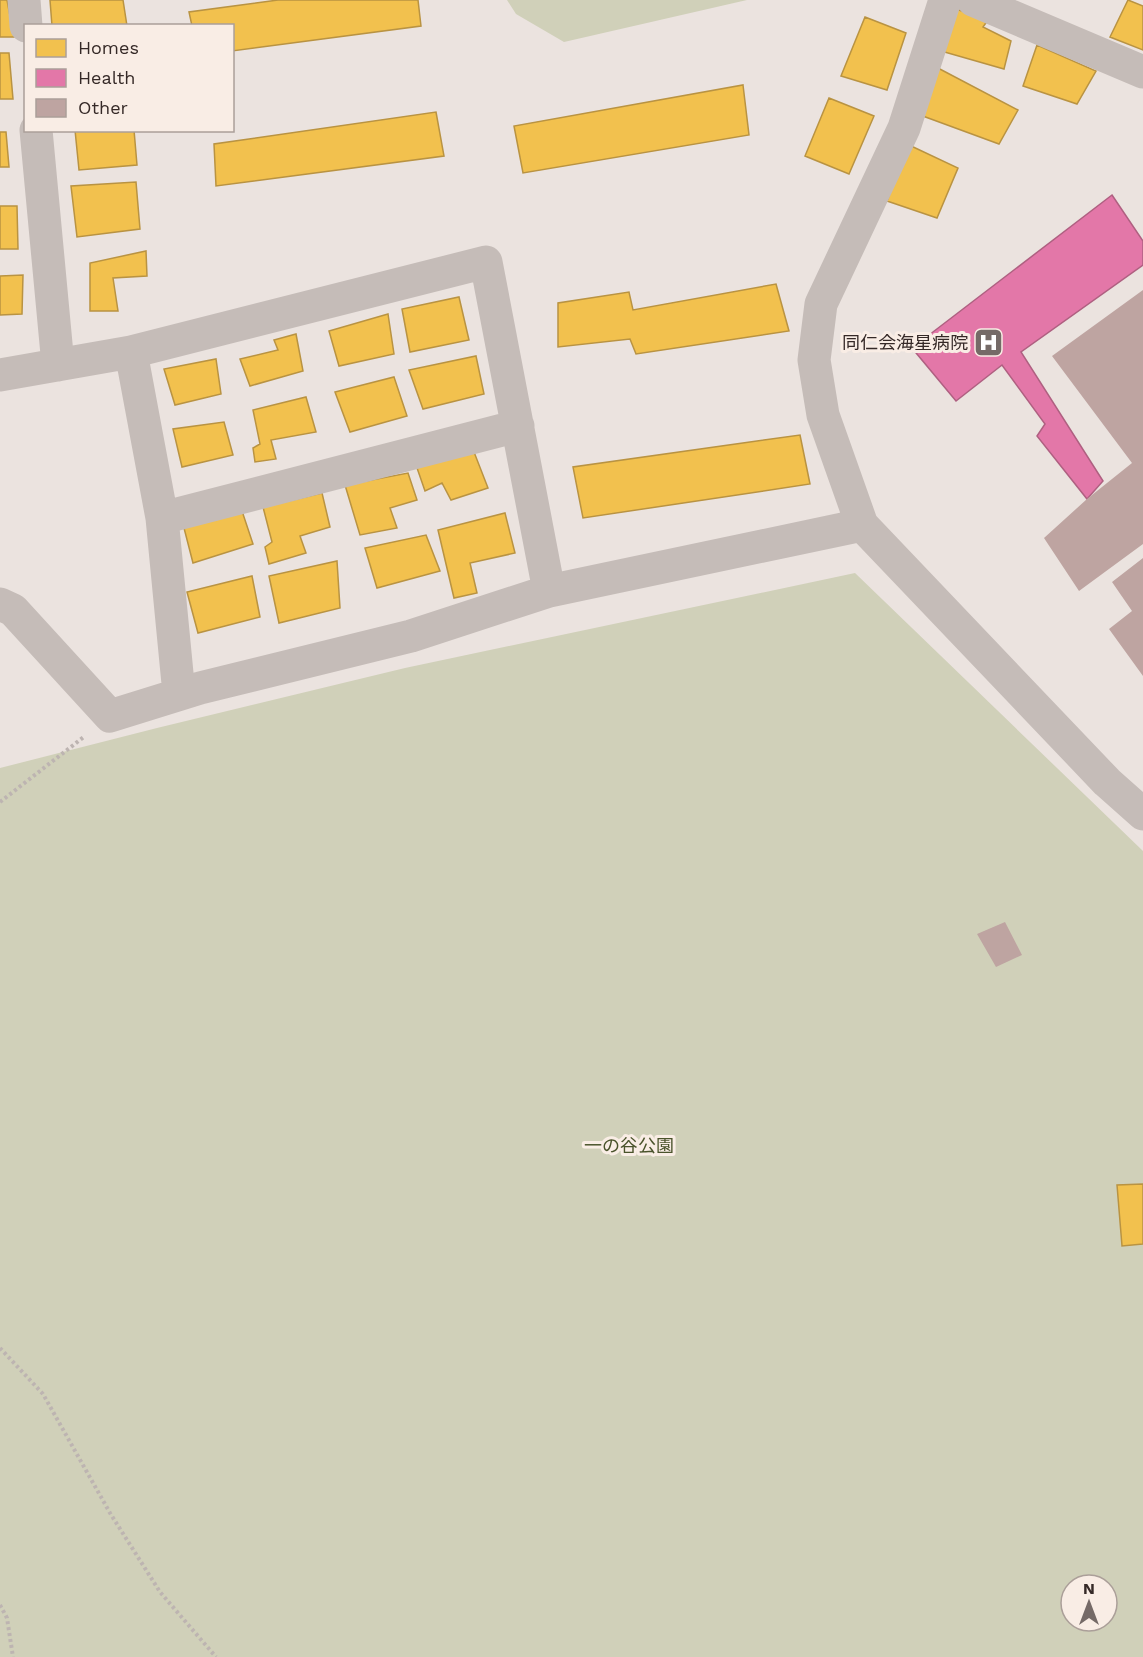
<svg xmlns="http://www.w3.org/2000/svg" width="1143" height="1657" font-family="'Work Sans','Noto Sans JP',sans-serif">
  <rect width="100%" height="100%" fill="#ebe3df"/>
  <path fill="#d0d0b9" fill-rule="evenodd" d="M507,0H747L564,42L516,14Z
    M855,573L1143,851V1657H0V768L157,728L405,668ZM1071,1585H1107V1621H1071Z"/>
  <path fill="#f2c14e" stroke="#b99342" stroke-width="1.5" d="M0,0H7L14,37H0Z
    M50,0H123L127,26H52Z
    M278,0H418L421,26L232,51V26H192L189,12Z
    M1128,0L1143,6V50L1110,37Z
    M956,9L988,20L983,27L1011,41L1004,69L941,51Z
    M865,17L906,33L887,90L841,76Z
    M1037,45L1096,71L1077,104L1023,86Z
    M0,53H9L13,99H0Z
    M936,67L1018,110L999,144L920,115Z
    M743,85L749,135L523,173L514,126Z
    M829,98L874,116L849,174L805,156Z
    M436,112L444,156L216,186L214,144Z
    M75,130H134L137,165L79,170Z
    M0,132H6L9,167H0Z
    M909,145L958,168L937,218L887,201Z
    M136,182L140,229L77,237L71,186Z
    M0,206H17L18,249H0Z
    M146,251L147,276L113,278L118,311H90V263Z
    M23,275L22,314L0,315V276Z
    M776,284L789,331L636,354L630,339L558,347V303L629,292L633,310Z
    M459,297L469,340L410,352L402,309Z
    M388,314L394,354L339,366L329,331Z
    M296,334L303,371L250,386L240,359L278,350L274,340Z
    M476,356L484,394L423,409L409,370Z
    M216,359L221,394L175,405L164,369Z
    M394,377L407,416L350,432L335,392Z
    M306,397L316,432L271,440L276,459L255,462L253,448L260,444L253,410Z
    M224,422L233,455L182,467L173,429Z
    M800,435L810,484L583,518L573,467Z
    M474,452L488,488L451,500L442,483L425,491L416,465Z
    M408,473L417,500L390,508L397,528L360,535L345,485Z
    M322,493L330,527L300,536L306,553L269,564L265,547L272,542L263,507Z
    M242,511L253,544L193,563L184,528Z
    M505,513L515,553L470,563L477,593L454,598L438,530Z
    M426,535L440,571L377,588L365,548Z
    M337,561L340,608L279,623L269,576Z
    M252,576L260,617L198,633L187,592Z
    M1143,1184V1244L1122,1246L1117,1185Z"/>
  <path fill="#e377a8" stroke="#af6081" stroke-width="1.5" d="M1112,195L1143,241V265L1021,352L1103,481L1087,499L1037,436L1045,424L1002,365L956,401L912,348Z"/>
  <path fill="#bea4a1" d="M1143,290V544L1079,591L1044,538L1087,499L1132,463L1052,356Z
    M1143,558V676L1109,629L1132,611L1112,582Z
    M1005,922L1022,955L996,967L977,934Z"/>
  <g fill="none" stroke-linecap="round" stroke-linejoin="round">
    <path stroke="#bdb4b1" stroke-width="4" stroke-dasharray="3 3" stroke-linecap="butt" d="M0,802L85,736
      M0,1348L43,1394L110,1513L160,1592L216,1657
      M0,1605L7,1618L13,1657"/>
    <path stroke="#c5bcb8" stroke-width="33" d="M24,0L26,26
      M945,0L904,128L821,304L814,360L823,415L862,525L1107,782L1143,814
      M973,0L1143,72
      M36,130L58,365
      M131,352L162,518L179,694
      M0,375L131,352L486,262L549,591
      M162,518L518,426
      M0,604L13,610L110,716L200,688L411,636L549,591L862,525"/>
  </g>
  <defs>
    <symbol id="hospital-square" viewBox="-11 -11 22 22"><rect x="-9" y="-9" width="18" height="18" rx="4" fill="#756a67" stroke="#f9ede5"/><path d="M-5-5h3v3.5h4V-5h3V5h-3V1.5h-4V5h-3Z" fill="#fff"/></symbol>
  </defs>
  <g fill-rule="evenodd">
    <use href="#hospital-square" x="972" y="326" width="33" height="33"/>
  </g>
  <g text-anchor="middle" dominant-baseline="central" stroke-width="6" stroke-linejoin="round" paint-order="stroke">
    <g font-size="18" fill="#352927" stroke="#f9ede5" text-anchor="end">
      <text x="968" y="342">同仁会海星病院</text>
    </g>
    <g font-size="18" fill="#4a532b" stroke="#f9ede5">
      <text x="629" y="1145">一の谷公園</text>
    </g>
  </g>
  <rect x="24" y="24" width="210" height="108" fill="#f9ede5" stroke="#ab9f99" stroke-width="1.5"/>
  <rect x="36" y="39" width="30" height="18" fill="#f2c14e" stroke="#ab9f99" stroke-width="1.5"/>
  <text x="78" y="54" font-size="18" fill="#352927">Homes</text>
  <rect x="36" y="69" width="30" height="18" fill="#e377a8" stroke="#ab9f99" stroke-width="1.5"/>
  <text x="78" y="84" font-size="18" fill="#352927">Health</text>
  <rect x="36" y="99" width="30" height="18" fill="#bea4a1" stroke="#ab9f99" stroke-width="1.5"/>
  <text x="78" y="114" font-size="18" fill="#352927">Other</text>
  <g transform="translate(1089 1603)"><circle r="28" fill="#f9ede5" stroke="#ab9f99" stroke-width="1.5"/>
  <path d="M0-4.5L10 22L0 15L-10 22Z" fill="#756a67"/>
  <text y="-9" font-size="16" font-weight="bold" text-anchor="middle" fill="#352927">N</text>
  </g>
</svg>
